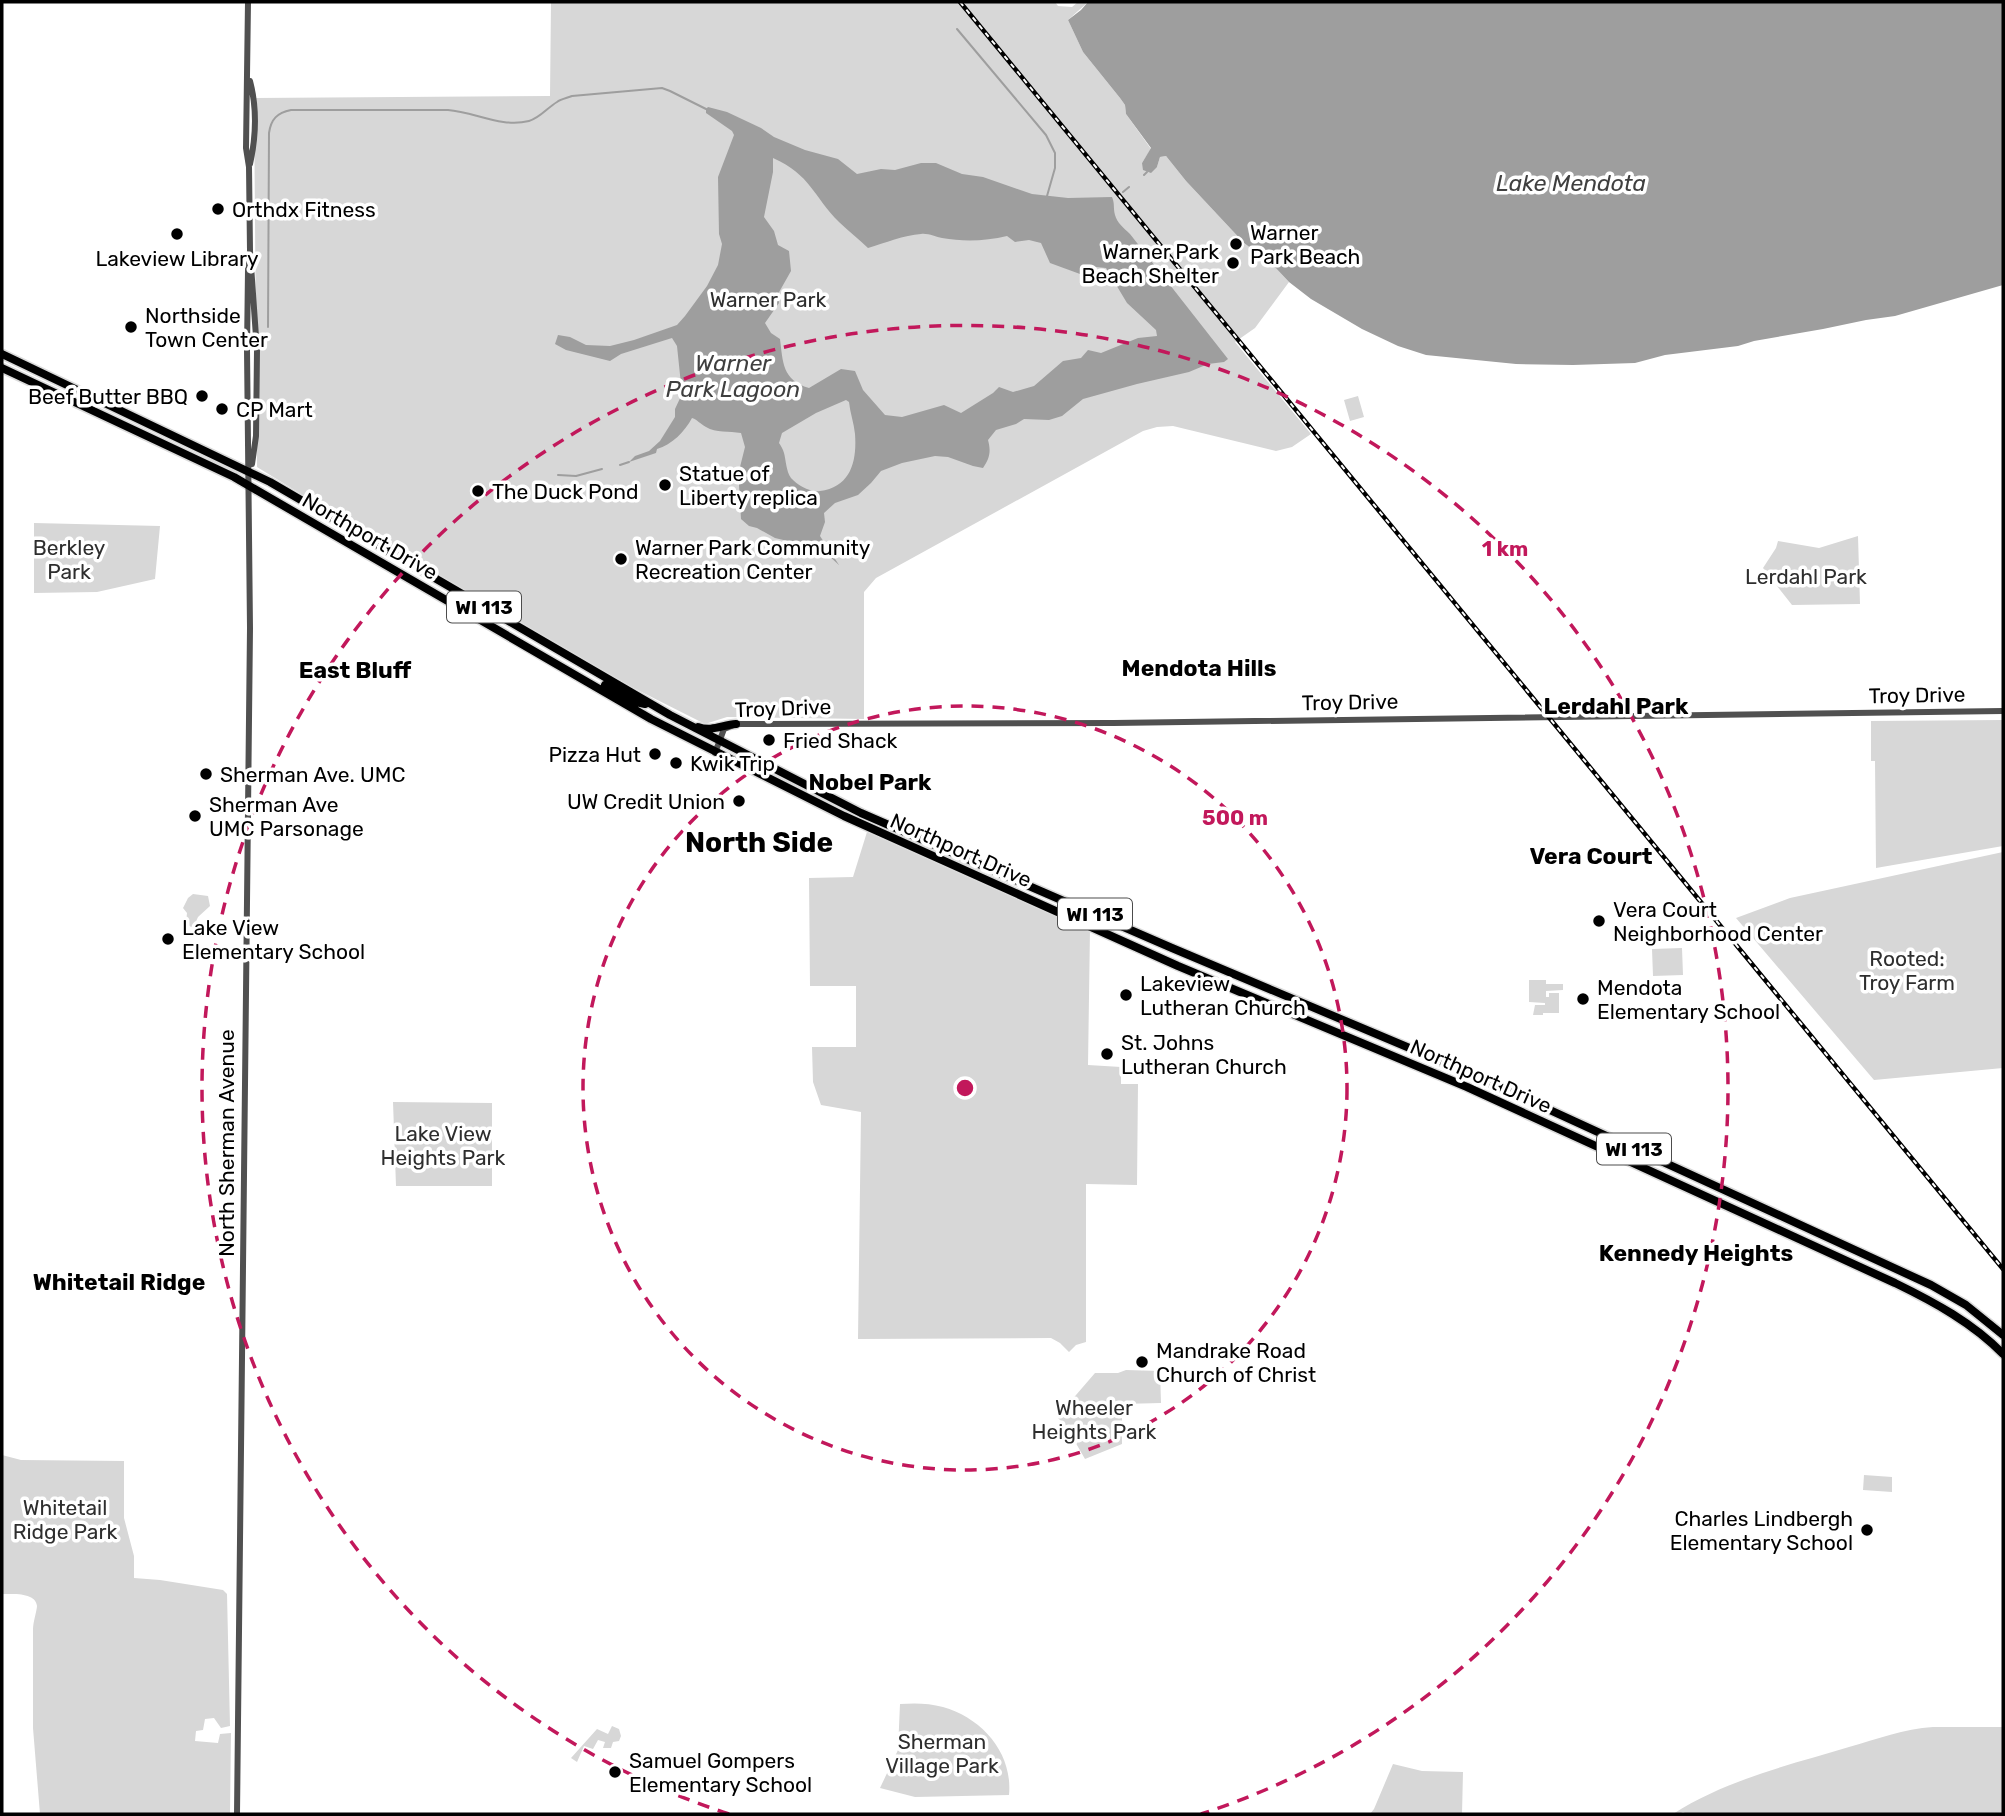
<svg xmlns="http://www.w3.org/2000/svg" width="2005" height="1816" font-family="Rubik,sans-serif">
  <rect width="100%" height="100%" fill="#fff"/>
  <path fill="#d7d7d7" d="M551,2H1055L1058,6L1072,7L1078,2H1088L1068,20L1083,52L1120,98L1125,105L1126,114L1151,149L1142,163L1157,167L1160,157L1166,156L1186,181L1244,243L1272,264L1289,282L1255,328L1235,342L1311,434L1292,447L1276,451L1173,426L1157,427L1143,431L876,578L864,592V719L727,717L705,724L592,667L366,534L257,467L254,98L550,96Z
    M1358,396L1364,417L1350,421L1344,400Z
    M34,523L160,526L155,579L97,592L34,593Z
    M1858,536L1860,604L1792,605L1763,568L1776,548L1778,541L1819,548Z
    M2003,720V846L1876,868L1875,761H1871V721Z
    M867,832L1090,929L1088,1065L1121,1067V1084H1138L1137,1185L1086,1184V1342L1076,1345L1069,1352L1060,1343L1051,1338L858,1339L861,1112L821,1105L813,1082L812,1047H856V986H810L809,878L853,877Z
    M2003,852V1068L1874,1080L1736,918L1790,898Z
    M193,894L208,896L210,906L198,917L194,926L191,927L186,923L187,913L183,908L188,898Z
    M1682,948L1683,975L1653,976L1652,949Z
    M1529,980H1546V984H1563V990L1546,991V997H1549V993H1559V1013H1543V1015H1533L1535,1005H1545V1003L1529,1002Z
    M393,1102L492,1103V1186H396Z
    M1126,1370L1160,1371L1161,1403L1122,1404V1444L1085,1459L1066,1426L1057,1417L1095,1373H1118Z
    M2,1455L21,1460L124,1461V1518L134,1556V1578L160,1580L223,1590L227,1594L230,1726L221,1728L214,1718L205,1719L203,1730L196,1731L195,1741L218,1743L220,1734L231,1733L230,1814H40L33,1728V1629C33,1622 37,1610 37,1606C36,1592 12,1594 2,1594Z
    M1864,1475L1892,1477V1492L1863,1490Z
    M900,1704C914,1703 929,1703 943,1707C982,1718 1013,1753 1009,1795L915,1797L880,1788L898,1750Z
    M612,1726L619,1729L621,1736L619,1741L613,1742L611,1748H603L605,1742L598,1740L593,1749L584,1746L577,1762L571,1758L597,1729L608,1734Z
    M1933,1727H2003V1814H1687L1683,1812L1679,1814H1673C1726,1780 1789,1765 1849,1747C1877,1739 1904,1729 1933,1727Z
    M1393,1764L1422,1771L1463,1772L1462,1814H1370L1374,1809Z"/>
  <path fill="#9e9e9e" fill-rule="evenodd" d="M1088,2H2003V285L1895,316L1866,320L1823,329L1754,341L1738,346L1665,355L1635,363L1573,365L1516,364L1426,355L1398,346L1362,329L1311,299L1289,282L1272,264L1244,243L1186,181L1166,156L1160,157L1157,167L1151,173L1143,170L1142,163L1151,148L1126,114L1125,105L1120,98L1083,52L1068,20L1081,10Z
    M708,107L727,112L761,128L774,137L805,150L838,159L857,174L881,169L895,170L921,163H936L962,174L983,177L1032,194L1068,198L1112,197C1115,204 1113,207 1115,215C1117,223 1124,228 1130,234L1228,359L1224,362L1208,364L1189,372L1137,384L1083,399L1062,416L1049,420L1024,419L1016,424L996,430L988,440C991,451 990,458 983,468L973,466L948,457L935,456L902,463L881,471L871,483L858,495L835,503L824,513L825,522L820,536L839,565L818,546L812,544L804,545L775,538L757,528L749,526L741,519L739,485L740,467L745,447L741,433C729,431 716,433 706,427C700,424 698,420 692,418C685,431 672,445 657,449L656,453L629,462L635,456L649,451L660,441L675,417V409L682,394L677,346L672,338L621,354L610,361L566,350L555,344L558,335L570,337L586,345L610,346L634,340L677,325L685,316L707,286L718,265L722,244L719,234L718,177L734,135L732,131L706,113V109ZM773,158C811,175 813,196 839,222C848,231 859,239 868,248C885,243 904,235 921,234C928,233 936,237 942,238C964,242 986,241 1007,236L1015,242L1029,240L1041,243L1050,263L1080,274L1096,267L1106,268L1127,303L1156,330L1157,336L1138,338L1101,353L1088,350L1081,358L1063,361L1034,386L1013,392L999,387L993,393L961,413L944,405L902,417L885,415L863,390L855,371L841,369L809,388C782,380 783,362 780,339L771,333L765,323L779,303L778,294L791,271L789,251L778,245L774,231L764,217L773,172ZM846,400L849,402C850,413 854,423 855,434C857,461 851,487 820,491C811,493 797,485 791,478C786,471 786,460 784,453C783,449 781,446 779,443L782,433L816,413Z"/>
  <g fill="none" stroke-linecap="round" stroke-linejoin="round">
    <path stroke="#9e9e9e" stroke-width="2" d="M957,29L1046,135L1055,153V168L1047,196
      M1144,175L1147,172
      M1123,192L1129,187
      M268,327L269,133C271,119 277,113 291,110H448C475,112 501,128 529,121C540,118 547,108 557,102C561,99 567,98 572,96L662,88L670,91L706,109
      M620,465L629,462
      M558,475L576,476L602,469"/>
    <defs>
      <path id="primary" d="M2,354L270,482L670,715L861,813L1172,948L1476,1076L1931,1285L1966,1305L2003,1335
        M2,368L234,477L651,719L844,816L1178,966L1467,1087L1895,1283C1934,1302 1973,1323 2003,1354
        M605,685L636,702L645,704
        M698,727C712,732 722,725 736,724"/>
    </defs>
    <use href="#primary" stroke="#dbdbdb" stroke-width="11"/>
    <path stroke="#505050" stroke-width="6" d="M248,2L246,148L249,167L250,251L257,351L256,436L252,464
      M250,164C256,137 257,108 250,81
      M715,753L724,729L736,724L1114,723L2003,711
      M237,1814L250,628L247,350L248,270L250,251"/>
    <use href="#primary" stroke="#000" stroke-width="8"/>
    <defs>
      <path id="rail" d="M960,2L2003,1269"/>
    </defs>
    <use href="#rail" stroke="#000" stroke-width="4.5"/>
    <use href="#rail" stroke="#fff" stroke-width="2" stroke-dasharray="5" stroke-linecap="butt"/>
  </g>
  <g fill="none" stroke="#c2185b" stroke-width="3.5" stroke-dasharray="12 9">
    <circle cx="965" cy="1088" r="382"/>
    <path d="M729 1814A763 763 0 1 1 1201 1814"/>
  </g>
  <g fill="#000" stroke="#fff" stroke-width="2.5">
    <circle cx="218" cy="209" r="7"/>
    <circle cx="177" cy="234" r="7"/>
    <circle cx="1236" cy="244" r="7"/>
    <circle cx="1233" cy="263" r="7"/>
    <circle cx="131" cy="327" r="7"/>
    <circle cx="202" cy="396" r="7"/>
    <circle cx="222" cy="409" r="7"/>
    <circle cx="665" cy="485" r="7"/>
    <circle cx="478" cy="491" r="7"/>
    <circle cx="621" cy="559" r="7"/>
    <circle cx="769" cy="740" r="7"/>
    <circle cx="655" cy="754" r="7"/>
    <circle cx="676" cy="763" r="7"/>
    <circle cx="206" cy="774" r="7"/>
    <circle cx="739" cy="801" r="7"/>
    <circle cx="195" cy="816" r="7"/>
    <circle cx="1599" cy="921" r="7"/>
    <circle cx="168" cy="939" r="7"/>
    <circle cx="1126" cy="995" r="7"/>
    <circle cx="1583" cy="999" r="7"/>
    <circle cx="1107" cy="1054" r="7"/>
    <circle cx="1142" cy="1362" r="7"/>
    <circle cx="1867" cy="1530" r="7"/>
    <circle cx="615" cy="1772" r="7"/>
  </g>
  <g text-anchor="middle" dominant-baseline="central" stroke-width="7" stroke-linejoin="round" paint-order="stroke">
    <g fill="#fff" stroke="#4c4c4c" stroke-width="2">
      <rect x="447" y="591.5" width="74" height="31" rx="5"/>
      <rect x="1058" y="898.5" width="74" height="31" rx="5"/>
      <rect x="1597" y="1133.5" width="74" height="31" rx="5"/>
    </g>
    <g font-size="19" font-weight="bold" fill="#000">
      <text x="484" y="607">WI 113</text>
      <text x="1095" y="914">WI 113</text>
      <text x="1634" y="1149">WI 113</text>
    </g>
    <g font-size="21" fill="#000" stroke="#fff" text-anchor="start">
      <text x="232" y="209">Orthdx Fitness</text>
      <text x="1250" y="232">Warner<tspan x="1250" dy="24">Park Beach</tspan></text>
      <text x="1219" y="251" text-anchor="end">Warner Park<tspan x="1219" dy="24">Beach Shelter</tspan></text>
      <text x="177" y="258" text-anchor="middle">Lakeview Library</text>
      <text x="145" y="315">Northside<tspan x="145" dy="24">Town Center</tspan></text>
      <text x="188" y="396" text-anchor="end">Beef Butter BBQ</text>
      <text x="236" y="409">CP Mart</text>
      <text x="679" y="473">Statue of<tspan x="679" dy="24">Liberty replica</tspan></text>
      <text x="492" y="491">The Duck Pond</text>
      <text x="635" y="547">Warner Park Community<tspan x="635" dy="24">Recreation Center</tspan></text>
      <text x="783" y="740">Fried Shack</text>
      <text x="641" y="754" text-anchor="end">Pizza Hut</text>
      <text x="690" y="763">Kwik Trip</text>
      <text x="220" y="774">Sherman Ave. UMC</text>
      <text x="725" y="801" text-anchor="end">UW Credit Union</text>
      <text x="209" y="804">Sherman Ave<tspan x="209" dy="24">UMC Parsonage</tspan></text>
      <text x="1613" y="909">Vera Court<tspan x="1613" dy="24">Neighborhood Center</tspan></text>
      <text x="182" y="927">Lake View<tspan x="182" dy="24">Elementary School</tspan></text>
      <text x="1140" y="983">Lakeview<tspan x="1140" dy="24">Lutheran Church</tspan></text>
      <text x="1597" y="987">Mendota<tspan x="1597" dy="24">Elementary School</tspan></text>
      <text x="1121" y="1042">St. Johns<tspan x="1121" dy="24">Lutheran Church</tspan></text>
      <text x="1156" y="1350">Mandrake Road<tspan x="1156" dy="24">Church of Christ</tspan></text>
      <text x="1853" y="1518" text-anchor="end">Charles Lindbergh<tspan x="1853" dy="24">Elementary School</tspan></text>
      <text x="629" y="1760">Samuel Gompers<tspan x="629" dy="24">Elementary School</tspan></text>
    </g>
    <g font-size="21" fill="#2e2e2e" stroke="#fff">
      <text x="768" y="299">Warner Park</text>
      <text x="69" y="547">Berkley<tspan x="69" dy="24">Park</tspan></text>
      <text x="1806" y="576">Lerdahl Park</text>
      <text x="1907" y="958">Rooted:<tspan x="1907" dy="24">Troy Farm</tspan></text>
      <text x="443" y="1133">Lake View<tspan x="443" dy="24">Heights Park</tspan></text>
      <text x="1094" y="1407">Wheeler<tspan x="1094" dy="24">Heights Park</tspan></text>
      <text x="65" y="1507">Whitetail<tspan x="65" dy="24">Ridge Park</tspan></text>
      <text x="942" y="1741">Sherman<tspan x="942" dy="24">Village Park</tspan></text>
    </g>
    <g font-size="21" fill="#000" stroke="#fff">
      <text transform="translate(370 536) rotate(30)">Northport Drive</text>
      <text transform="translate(1917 695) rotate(-1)">Troy Drive</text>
      <text transform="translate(1350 702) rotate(-1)">Troy Drive</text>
      <text transform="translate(783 708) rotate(-2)">Troy Drive</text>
      <text transform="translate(961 850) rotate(24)">Northport Drive</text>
      <text transform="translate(1481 1076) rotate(24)">Northport Drive</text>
      <text transform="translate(226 1143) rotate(-90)">North Sherman Avenue</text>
    </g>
    <g font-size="23" font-style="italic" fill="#3f3f3f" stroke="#fff">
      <text x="1571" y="183">Lake Mendota</text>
      <text x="733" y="363">Warner<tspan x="733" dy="26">Park Lagoon</tspan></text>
    </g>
    <g font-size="23" font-weight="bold" fill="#000" stroke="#fff">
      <text x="1199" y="668">Mendota Hills</text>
      <text x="355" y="670">East Bluff</text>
      <text x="1616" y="706">Lerdahl Park</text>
      <text x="870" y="782">Nobel Park</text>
      <text x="1591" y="856">Vera Court</text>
      <text x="1696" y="1253">Kennedy Heights</text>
      <text x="119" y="1282">Whitetail Ridge</text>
    </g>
    <g font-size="28" font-weight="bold" fill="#000" stroke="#fff">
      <text x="759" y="842">North Side</text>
    </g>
  </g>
  <circle cx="965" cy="1088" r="10" fill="#c2185b" stroke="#fff" stroke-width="3.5"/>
  <g font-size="21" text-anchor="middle" font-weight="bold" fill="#c2185b" stroke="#fff" stroke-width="7" stroke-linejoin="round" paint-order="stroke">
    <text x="1505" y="556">1 km</text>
    <text x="1235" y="825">500 m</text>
  </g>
  <rect width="2005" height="1816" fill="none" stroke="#000000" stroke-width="7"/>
</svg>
